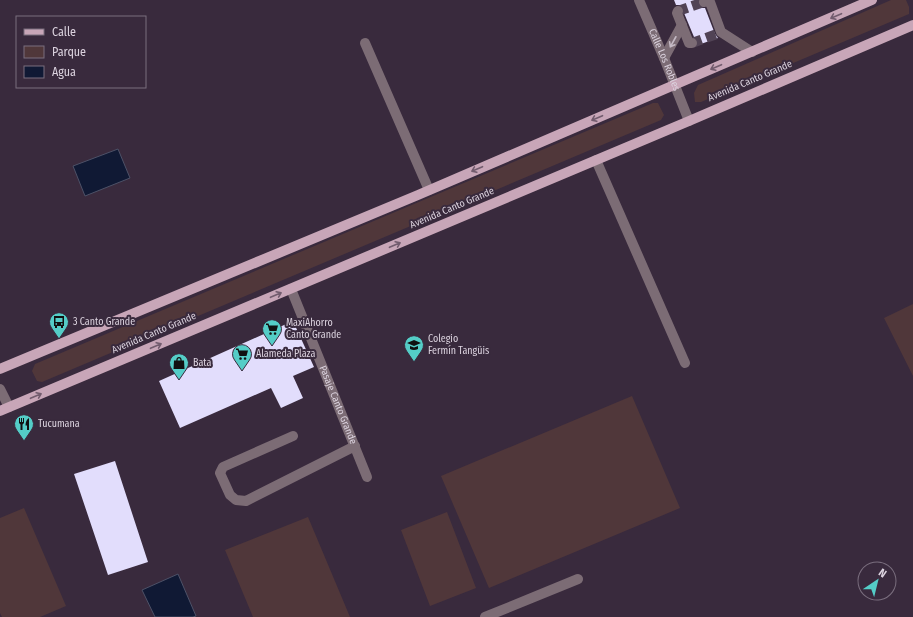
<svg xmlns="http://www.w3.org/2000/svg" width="913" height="617" font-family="'Fira Sans Condensed',sans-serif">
  <rect width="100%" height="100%" fill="#392a3d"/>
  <path fill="#50373a" d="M891,0H906L909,7V14L701,102H695L694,93L698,85Z
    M653,103H658L664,115L661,120L42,382L37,381L32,371L35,364Z
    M913,304V376L884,318Z
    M632,396L680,508L489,588L441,476Z
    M24,508L66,606L40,617H2L0,613V518Z
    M447,512L476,588L430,606L401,530Z
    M308,517L350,617H253L225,550Z"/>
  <path fill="#101934" stroke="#4d5167" d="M118,149L130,178L85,196L73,166Z
    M178,574L196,616L193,617H155L142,590Z"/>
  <path fill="#e2ddfc" d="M674,0H698V4L699,7L702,8H705L715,34L718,38L698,45V40L694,37L684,13V8L681,5H676Z
    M293,321L314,367L293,376L303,398L281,408L271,388L180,428L159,381Z
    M115,461L148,562L108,575L74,474Z"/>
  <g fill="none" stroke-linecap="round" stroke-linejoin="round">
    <path stroke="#514355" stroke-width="10" stroke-dasharray="10 5" stroke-linecap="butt" d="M678,11L704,2
      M692,43L717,34"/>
    <g stroke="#7c6c75" stroke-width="10">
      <path id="s1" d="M639,0L664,58L689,121"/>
      <path d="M704,2L707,1L710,2L721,32L752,52"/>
      <path d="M678,11L677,13L689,43H692"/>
      <path d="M365,43L429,190"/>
      <path d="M664,58L682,25"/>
      <path d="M596,160L685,363"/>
      <path id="s2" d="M291,289L367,477"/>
      <path d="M0,389L9,407"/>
      <path d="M293,436L223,467L220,473L230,495L236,500L246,501L355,446"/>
      <path d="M485,617L578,579"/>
    </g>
    <path stroke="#c8a6b8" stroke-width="10" d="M0,369L418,195L872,0
      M0,411L689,121L913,25"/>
  </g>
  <defs><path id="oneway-shaft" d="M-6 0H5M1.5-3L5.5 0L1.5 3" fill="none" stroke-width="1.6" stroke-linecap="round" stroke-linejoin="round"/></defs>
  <g stroke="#725c6e">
    <use href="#oneway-shaft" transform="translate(836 16) rotate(157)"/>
    <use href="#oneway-shaft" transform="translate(716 67) rotate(157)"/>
    <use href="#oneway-shaft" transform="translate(597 118) rotate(157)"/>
    <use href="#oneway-shaft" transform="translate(477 169) rotate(157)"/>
    <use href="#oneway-shaft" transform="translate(395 245) rotate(-23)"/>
    <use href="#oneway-shaft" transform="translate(276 295) rotate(-23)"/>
    <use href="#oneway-shaft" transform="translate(156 346) rotate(-23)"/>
    <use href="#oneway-shaft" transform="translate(36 396) rotate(-23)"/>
  </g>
  <use stroke="#c4b9c4" href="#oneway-shaft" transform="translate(673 42) rotate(119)"/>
  <defs>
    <symbol id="bus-pin" viewBox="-11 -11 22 30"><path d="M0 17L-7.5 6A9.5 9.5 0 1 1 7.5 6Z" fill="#54cdc7" stroke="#392a3d"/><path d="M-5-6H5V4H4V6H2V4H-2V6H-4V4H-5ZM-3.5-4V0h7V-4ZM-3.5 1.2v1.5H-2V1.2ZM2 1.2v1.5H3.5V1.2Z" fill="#111"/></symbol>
    <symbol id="supermarket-pin" viewBox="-11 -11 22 30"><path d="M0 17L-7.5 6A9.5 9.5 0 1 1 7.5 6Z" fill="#54cdc7" stroke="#392a3d"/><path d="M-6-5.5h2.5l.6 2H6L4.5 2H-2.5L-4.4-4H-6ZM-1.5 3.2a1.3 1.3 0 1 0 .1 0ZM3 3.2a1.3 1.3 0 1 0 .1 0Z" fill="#111"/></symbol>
    <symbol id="school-pin" viewBox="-11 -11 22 30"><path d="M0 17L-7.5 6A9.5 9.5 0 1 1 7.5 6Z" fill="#54cdc7" stroke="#392a3d"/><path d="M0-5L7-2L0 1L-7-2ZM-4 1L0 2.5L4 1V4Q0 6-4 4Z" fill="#111"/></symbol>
    <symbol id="shop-pin" viewBox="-11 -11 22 30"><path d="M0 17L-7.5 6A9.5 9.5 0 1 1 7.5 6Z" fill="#54cdc7" stroke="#392a3d"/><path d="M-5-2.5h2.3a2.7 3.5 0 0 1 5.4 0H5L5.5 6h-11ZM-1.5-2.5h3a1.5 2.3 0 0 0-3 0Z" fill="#111"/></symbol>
    <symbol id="restaurant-pin" viewBox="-11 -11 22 30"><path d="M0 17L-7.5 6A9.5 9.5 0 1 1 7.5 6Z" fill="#54cdc7" stroke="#392a3d"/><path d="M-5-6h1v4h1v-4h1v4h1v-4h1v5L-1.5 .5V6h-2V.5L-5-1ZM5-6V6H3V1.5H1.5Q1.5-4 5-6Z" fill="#111"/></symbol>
  </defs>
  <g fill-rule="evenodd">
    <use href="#bus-pin" x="48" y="311" width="22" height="30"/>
    <use href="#supermarket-pin" x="261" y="318" width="22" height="30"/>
    <use href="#school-pin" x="403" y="334" width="22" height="30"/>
    <use href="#supermarket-pin" x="231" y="343" width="22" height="30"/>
    <use href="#shop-pin" x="168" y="352" width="22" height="30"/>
    <use href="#restaurant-pin" x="13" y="413" width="22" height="30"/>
  </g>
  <g text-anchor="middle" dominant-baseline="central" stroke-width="4" stroke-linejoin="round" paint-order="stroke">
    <g font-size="10" fill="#dcd3df" stroke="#392a3d">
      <text stroke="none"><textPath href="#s1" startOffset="65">Calle Los Robles</textPath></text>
      <text transform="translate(750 81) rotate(-23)">Avenida Canto Grande</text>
      <text transform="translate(452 208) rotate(-23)">Avenida Canto Grande</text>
      <text transform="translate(154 333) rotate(-23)">Avenida Canto Grande</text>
      <text stroke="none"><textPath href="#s2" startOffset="125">Pasaje Canto Grande</textPath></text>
    </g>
    <g font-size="10" fill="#dcd3df" stroke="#392a3d" text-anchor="start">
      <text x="73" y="322">3 Canto Grande</text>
      <text x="286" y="323">MaxiAhorro<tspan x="286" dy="12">Canto Grande</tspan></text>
      <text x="428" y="339">Colegio<tspan x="428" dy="12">Fermín Tangüis</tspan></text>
      <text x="256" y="354">Alameda Plaza</text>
      <text x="193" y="363">Bata</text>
      <text x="38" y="424">Tucumana</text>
    </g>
  </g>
  <rect x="16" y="16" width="130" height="72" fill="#392a3d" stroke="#7a6e7e"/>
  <rect x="24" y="29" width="20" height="6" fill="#c8a6b8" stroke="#7a6e7e"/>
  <text x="52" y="36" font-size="12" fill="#dcd3df">Calle</text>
  <rect x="24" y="46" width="20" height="12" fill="#50373a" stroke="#7a6e7e"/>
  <text x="52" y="56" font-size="12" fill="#dcd3df">Parque</text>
  <rect x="24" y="66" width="20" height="12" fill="#101934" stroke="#7a6e7e"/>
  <text x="52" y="76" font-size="12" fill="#dcd3df">Agua</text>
  <g transform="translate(877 581) rotate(35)"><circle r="19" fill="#392a3d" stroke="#7a6e7e"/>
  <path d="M0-3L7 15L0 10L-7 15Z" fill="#54cdc7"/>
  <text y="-6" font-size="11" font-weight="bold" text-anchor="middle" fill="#dcd3df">N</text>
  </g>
</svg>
